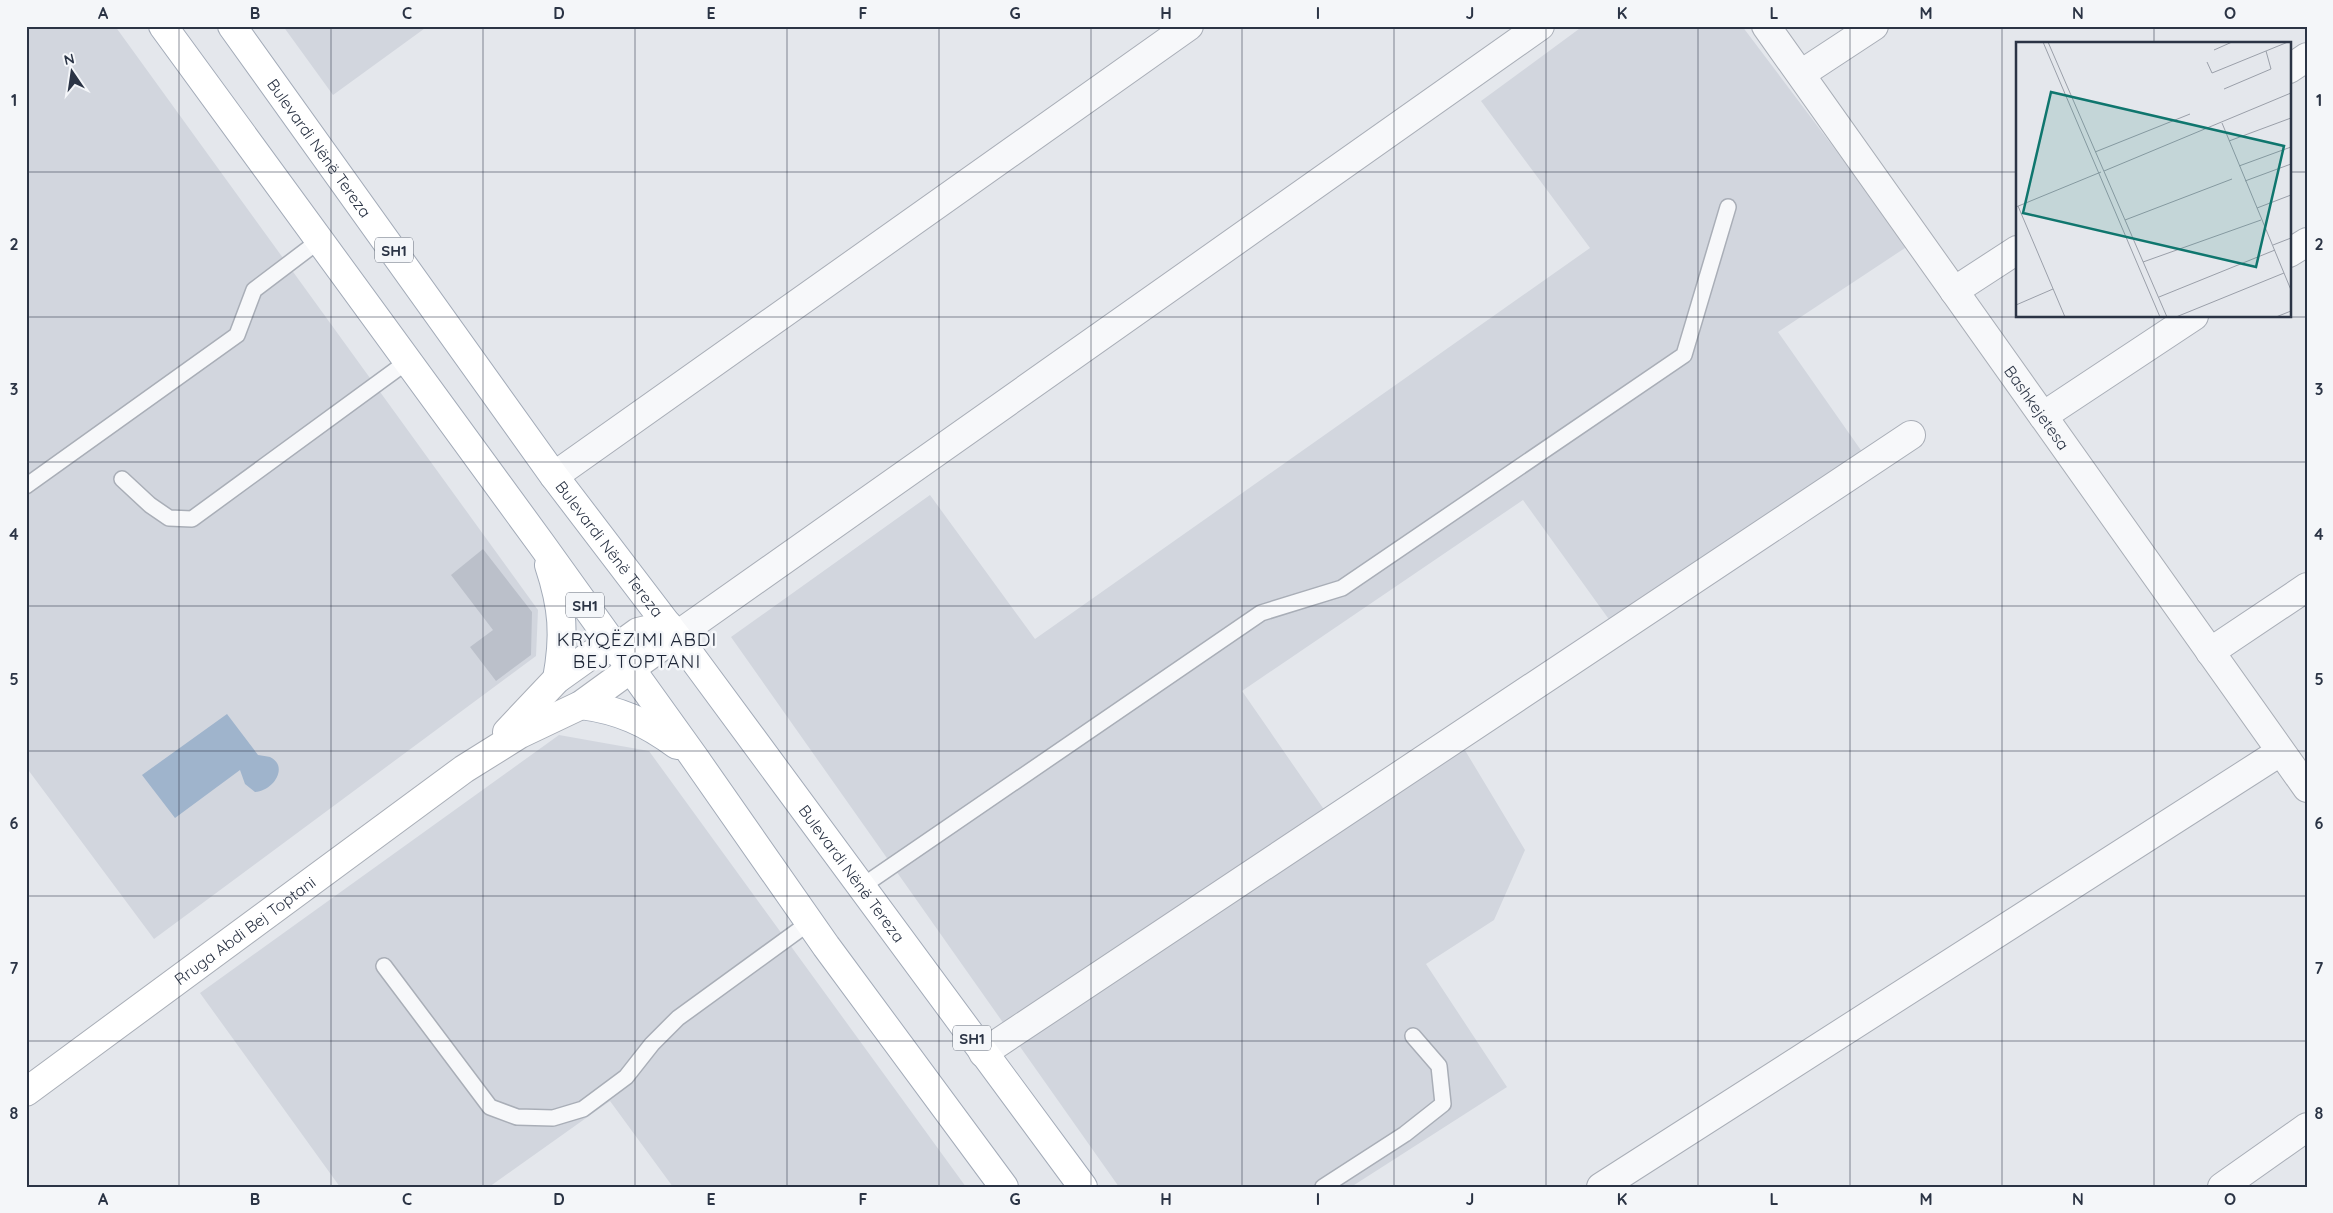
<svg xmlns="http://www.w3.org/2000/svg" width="2333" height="1213" font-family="Quicksand,sans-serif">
  <rect width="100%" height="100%" fill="#e4e7ec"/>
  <path fill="#d2d6de" d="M26,26H115L538,610L536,656L154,939L26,767Z
    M283,26H428L333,95Z
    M1583,26H1742L1908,246L1778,332L1865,456L1613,625L1523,500L1242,691L1334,824L1460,742L1525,850L1494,920L1426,964L1507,1087L1351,1187H1119L731,637L930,495L1035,639L1590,248L1481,101Z
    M559,735L649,751L966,1187H673L610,1101L489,1187H340L200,993Z"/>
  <path fill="#9fb4cc" d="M227,714L258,755C262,756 267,756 270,757C289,766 274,791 255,792L245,784L240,770L175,818L142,775Z"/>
  <path fill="#bbc0ca" d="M483,549L532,612L531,655L496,681L470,647L493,630L451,575Z"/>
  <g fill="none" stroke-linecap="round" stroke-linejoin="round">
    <defs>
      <path id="lane" d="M122,479L150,505L169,518L192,519L408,361
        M26,486L237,335L254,290L320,240
        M861,887L1261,613L1342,588L1684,355L1728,207
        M384,966L490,1107L517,1117L553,1118L583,1109L626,1077L652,1044L678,1018L810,922
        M1323,1187L1405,1134L1443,1104L1439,1066L1413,1036"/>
      <g id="street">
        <path id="s1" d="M1766,26L2307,788"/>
        <path d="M2289,69L2307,57"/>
        <path d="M1801,74L1874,26"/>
        <path d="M2289,253L2307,242"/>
        <path d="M1954,291L2017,250"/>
        <path d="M2043,416L2194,316"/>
        <path d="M554,476L1189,26"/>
        <path d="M676,636L1540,26"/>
        <path d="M2210,652L2307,587"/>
        <path d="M983,1053L1911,435"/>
        <path d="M1601,1187L2280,752"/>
        <path d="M2222,1187L2307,1127"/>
      </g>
      <g id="secondary">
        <path d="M507,732L557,679L592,654L616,648L638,632L668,625"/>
        <path id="s2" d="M26,1092L464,769L520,734L581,705L676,636"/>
      </g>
      <g id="primary">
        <path d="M163,26L542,545L694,757L826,946L1004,1187"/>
        <path id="s3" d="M232,26L554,476L692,657L1083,1187"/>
        <path d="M549,565C563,607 565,636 557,679"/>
        <path d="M581,705C619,710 646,722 677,745"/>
      </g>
    </defs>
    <use href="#lane" stroke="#a9aeb7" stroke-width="18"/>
    <use href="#street" stroke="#a9aeb7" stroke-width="30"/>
    <use href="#secondary" stroke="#a9aeb7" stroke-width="30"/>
    <use href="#primary" stroke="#a3abb8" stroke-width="30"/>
    <use href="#lane" stroke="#f7f8fa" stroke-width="15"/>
    <use href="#street" stroke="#f7f8fa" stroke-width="28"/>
    <use href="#secondary" stroke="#fff" stroke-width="28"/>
    <use href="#primary" stroke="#fff" stroke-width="28"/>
  </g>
  <path fill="none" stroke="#2b3445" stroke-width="1" stroke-opacity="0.55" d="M179,26V1187M331,26V1187M483,26V1187M635,26V1187M787,26V1187M939,26V1187M1091,26V1187M1242,26V1187M1394,26V1187M1546,26V1187M1698,26V1187M1850,26V1187M2002,26V1187M2154,26V44M26,172H2017M2289,172H2307M2154,316V1187M26,317H2307M26,462H2307M26,606H2307M26,751H2307M26,896H2307M26,1041H2307"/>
  <g text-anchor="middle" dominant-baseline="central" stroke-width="5" stroke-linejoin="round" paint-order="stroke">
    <g fill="#f4f6f9" stroke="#676e7b" stroke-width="1">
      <rect x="375" y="237.5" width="38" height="25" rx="4"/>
      <rect x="566" y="592.5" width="38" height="25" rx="4"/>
      <rect x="953" y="1025.5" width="38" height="25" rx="4"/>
    </g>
    <g font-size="15" font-weight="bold" fill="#2b3445">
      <text x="394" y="250">SH1</text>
      <text x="585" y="605">SH1</text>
      <text x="972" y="1038">SH1</text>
    </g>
    <g font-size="16" fill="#2b3445" stroke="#f4f6f9">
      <text stroke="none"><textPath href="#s3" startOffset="150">Bulevardi Nënë Tereza</textPath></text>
      <text stroke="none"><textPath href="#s1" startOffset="468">Bashkejetesa</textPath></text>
      <text stroke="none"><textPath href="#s3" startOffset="645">Bulevardi Nënë Tereza</textPath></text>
      <text stroke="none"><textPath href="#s3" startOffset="1050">Bulevardi Nënë Tereza</textPath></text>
      <text stroke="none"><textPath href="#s2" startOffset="272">Rruga Abdi Bej Toptani</textPath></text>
    </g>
    <g font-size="19" letter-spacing="1" fill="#1d2536" stroke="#f4f6f9">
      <text x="637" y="639">KRYQËZIMI ABDI<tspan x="637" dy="22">BEJ TOPTANI</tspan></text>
    </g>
  </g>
  <g transform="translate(2016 42)">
    <rect width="275" height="275" fill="#e4e7ec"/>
    <path fill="none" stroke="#9a9fa9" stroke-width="1" d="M27,0L144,275M32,0L151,275M198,8L216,0M191,20L196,31L272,0M208,47L255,27L250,9M206,81L275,248M213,99L275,76M79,110L174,72M223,124L275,105M88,129L275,51M229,139L275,122M2,164L49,275M0,165L85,130M241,166L275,153M109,178L216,137M257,203L275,196M127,220L245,178M143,255L259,208M0,263L37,247M160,275L268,231M260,275L275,269"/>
    <path fill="#0f766e" fill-opacity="0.15" stroke="#0f766e" stroke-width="2.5" d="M35,50L268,104L240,225L7,171Z"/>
    <rect width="275" height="275" fill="none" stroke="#2b3445" stroke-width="2.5"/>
  </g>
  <rect width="2333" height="1213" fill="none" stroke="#f4f6f9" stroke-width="55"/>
  <g transform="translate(72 72) rotate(347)" stroke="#f4f6f9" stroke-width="4" paint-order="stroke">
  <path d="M0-4L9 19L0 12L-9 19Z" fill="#2b3445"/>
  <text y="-8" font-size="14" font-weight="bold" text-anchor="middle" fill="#2b3445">N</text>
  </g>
  <rect x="28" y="28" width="2278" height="1158" fill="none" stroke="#2b3445" stroke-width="2"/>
  <g font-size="16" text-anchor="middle" font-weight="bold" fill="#2b3445">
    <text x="103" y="19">A</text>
    <text x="255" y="19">B</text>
    <text x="407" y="19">C</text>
    <text x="559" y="19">D</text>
    <text x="711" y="19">E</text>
    <text x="863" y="19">F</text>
    <text x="1015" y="19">G</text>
    <text x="1166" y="19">H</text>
    <text x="1318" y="19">I</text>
    <text x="1470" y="19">J</text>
    <text x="1622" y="19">K</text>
    <text x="1774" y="19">L</text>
    <text x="1926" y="19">M</text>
    <text x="2078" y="19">N</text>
    <text x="2230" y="19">O</text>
    <text x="14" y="106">1</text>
    <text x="2319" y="106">1</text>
    <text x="14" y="250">2</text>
    <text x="2319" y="250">2</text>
    <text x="14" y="395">3</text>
    <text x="2319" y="395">3</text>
    <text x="14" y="540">4</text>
    <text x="2319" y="540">4</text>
    <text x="14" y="685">5</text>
    <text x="2319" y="685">5</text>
    <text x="14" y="829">6</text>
    <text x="2319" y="829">6</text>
    <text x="14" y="974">7</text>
    <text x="2319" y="974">7</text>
    <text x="14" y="1119">8</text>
    <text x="2319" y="1119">8</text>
    <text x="103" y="1205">A</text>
    <text x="255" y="1205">B</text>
    <text x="407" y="1205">C</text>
    <text x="559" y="1205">D</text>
    <text x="711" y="1205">E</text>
    <text x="863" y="1205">F</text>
    <text x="1015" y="1205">G</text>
    <text x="1166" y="1205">H</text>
    <text x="1318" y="1205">I</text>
    <text x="1470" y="1205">J</text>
    <text x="1622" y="1205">K</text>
    <text x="1774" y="1205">L</text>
    <text x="1926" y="1205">M</text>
    <text x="2078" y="1205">N</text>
    <text x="2230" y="1205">O</text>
  </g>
</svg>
